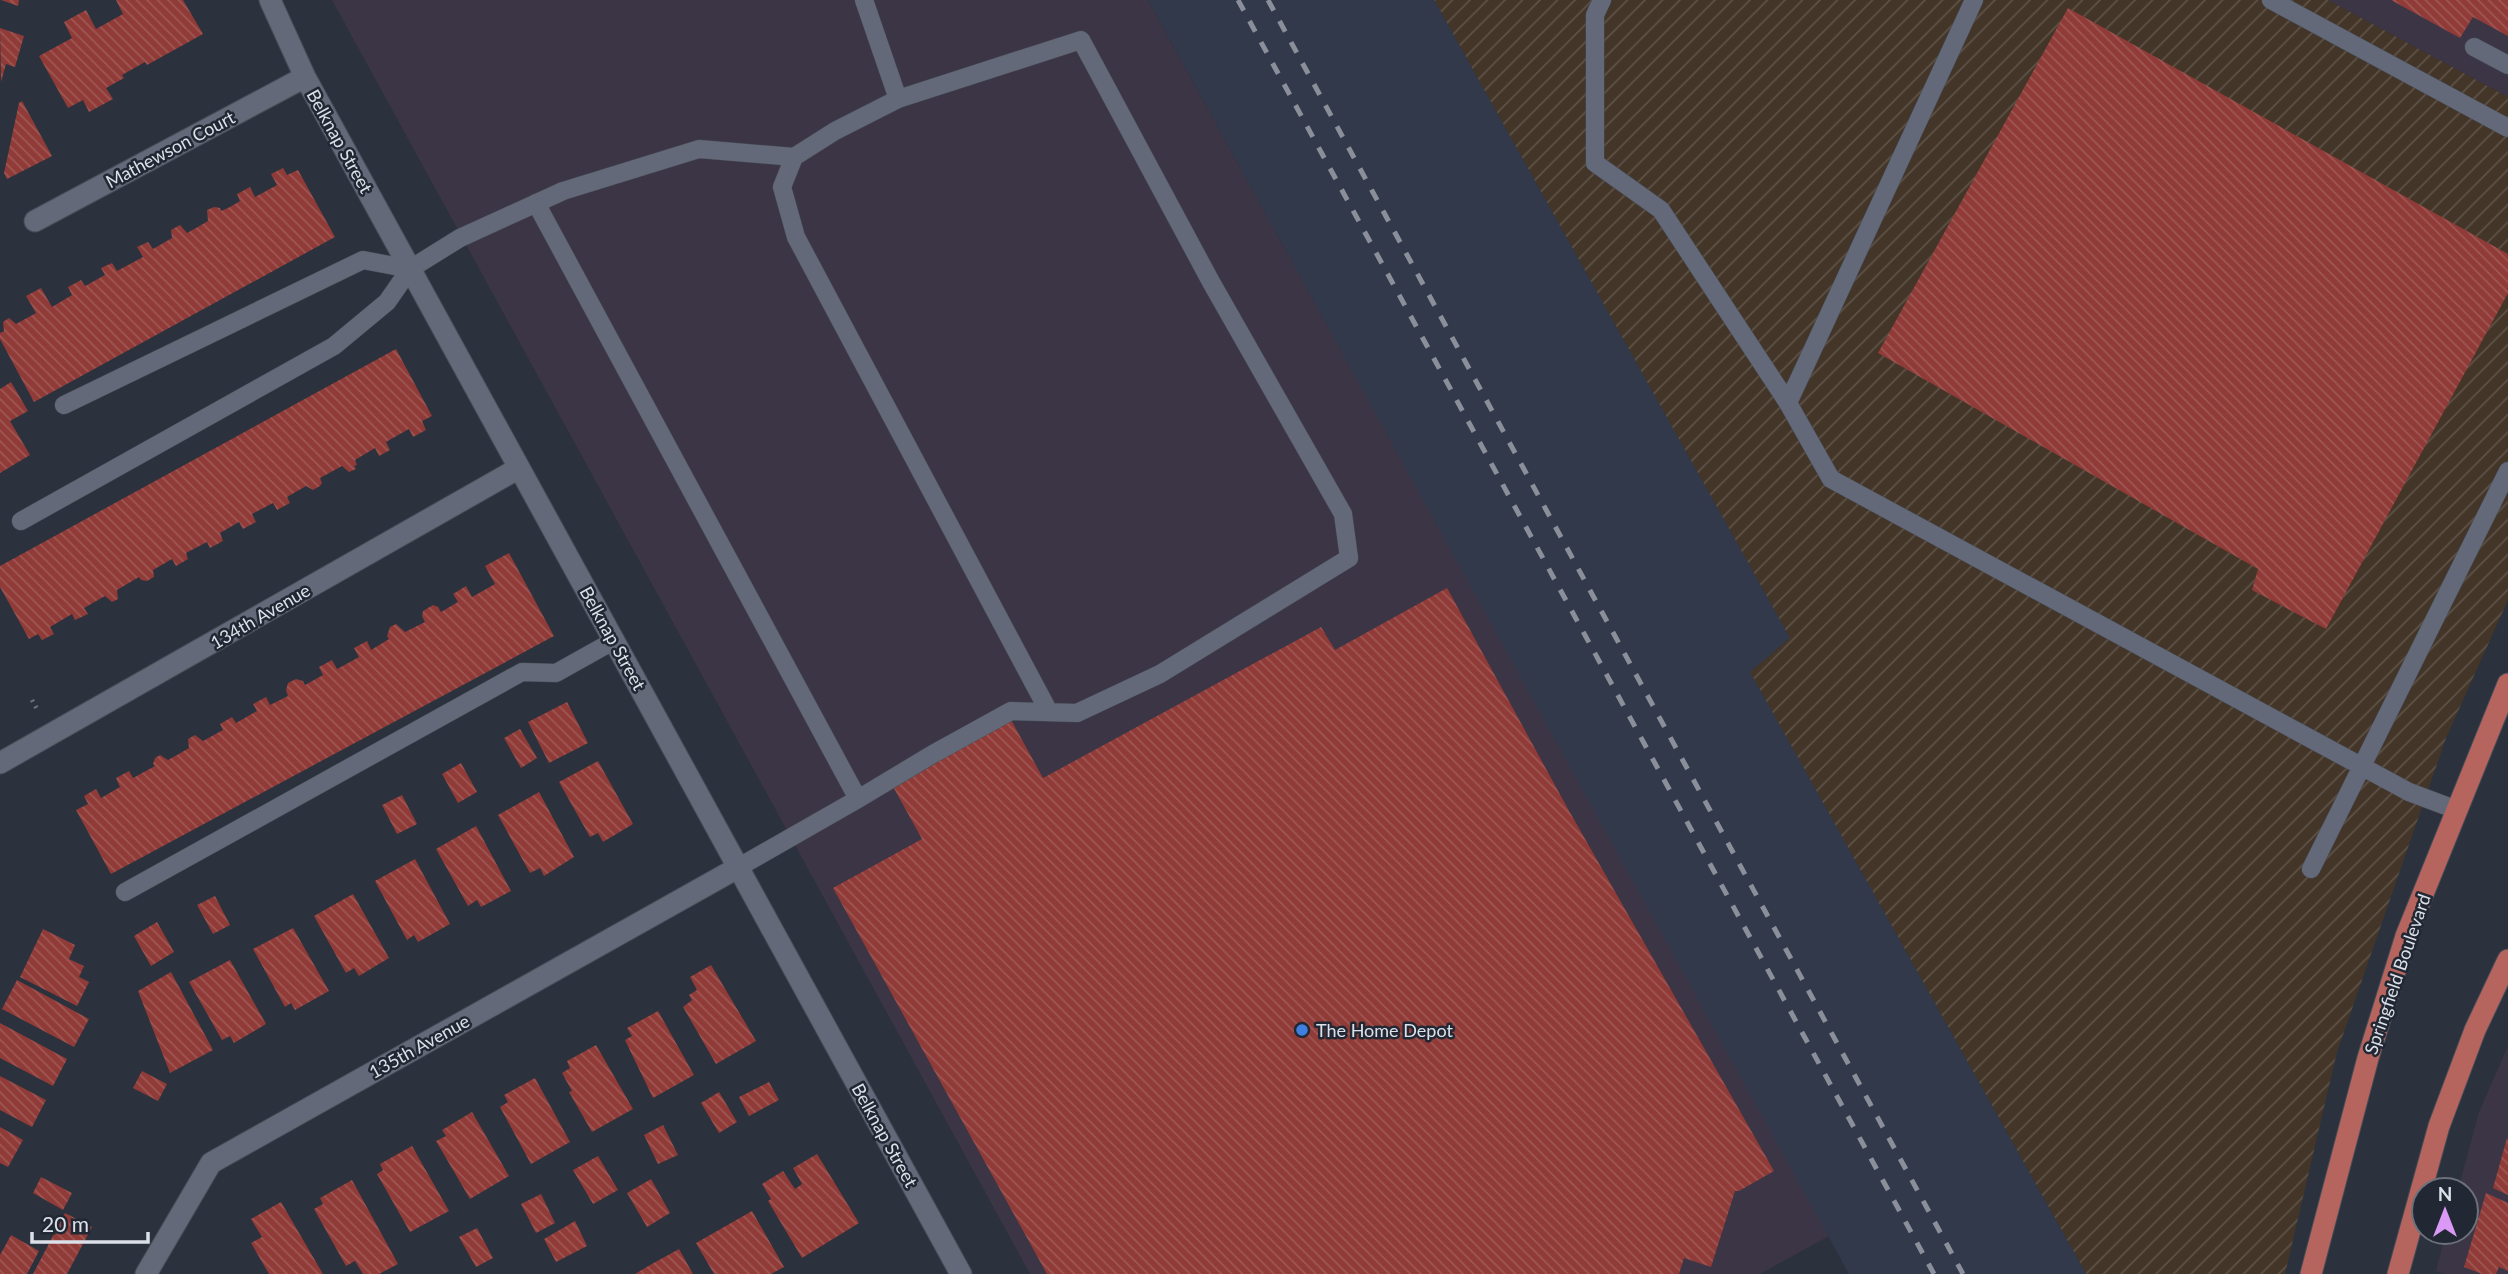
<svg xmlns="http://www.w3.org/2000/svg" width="2508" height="1274" font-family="Lato,sans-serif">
  <defs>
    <pattern id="industrial-furrows" width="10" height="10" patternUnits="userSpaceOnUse" patternTransform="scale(1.75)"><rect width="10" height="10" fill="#433528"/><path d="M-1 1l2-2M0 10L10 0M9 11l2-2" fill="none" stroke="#5e5247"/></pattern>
    <pattern id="building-back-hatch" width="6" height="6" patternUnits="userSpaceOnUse" patternTransform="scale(1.75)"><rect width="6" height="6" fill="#903b37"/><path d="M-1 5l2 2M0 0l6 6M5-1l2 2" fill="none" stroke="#9f5754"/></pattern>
  </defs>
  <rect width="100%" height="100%" fill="#2b313d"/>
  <path fill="#3c3545" d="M332,0H1148L1829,1236L1760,1274H1030Z
    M2328,0H2508V97Z
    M2508,1046V1274H2445L2436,1271L2446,1232H2466V1190H2458L2479,1112Z"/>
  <path fill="url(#industrial-furrows)" d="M1434,0H2328L2508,97V600L2446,738L2337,1052L2285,1274H2086L1749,671L1789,638Z"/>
  <path fill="#31394b" d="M1148,0H1434L1790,638L1750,672L2086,1274H1849Z"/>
  <path fill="url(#building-back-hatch)" d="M1,0H19L18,6Z
    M116,0H183L203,34L147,65L145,62L122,75L124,78L106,88L113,99L89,112L83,100L68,108L39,56L72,38L64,22L86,10L96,29L123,14Z
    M2391,0H2508V36L2473,17L2460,38Z
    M2068,8L2508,254V293L2326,629L2252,590L2258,569L1878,353Z
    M0,28L24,36L15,67L6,64L1,82Z
    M22,101L52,156L7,179L4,173L19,103Z
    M283,168L287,175L298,170L335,237L34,402L0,339V333L4,331L3,322L9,318L16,324L36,313L26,296L41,288L52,307L72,295L68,287L81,280L85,286L105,275L101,268L112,263L117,271L143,257L137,247L148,242L153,249L172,238L171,230L180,225L187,233L196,228L208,221L207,210L214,207L220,208L221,211L230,207L240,201L237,194L250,187L255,197L277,185L271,174Z
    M396,349L432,416L422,421L426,430L413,437L409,429L400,434L386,442L390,450L379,456L375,448L355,460L357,465L354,466L356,469L349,472L342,466L320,478L322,483L320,486L313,490L306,486L287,497L290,503L277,510L273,503L252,514L256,522L243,529L239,522L220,533L223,541L210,548L207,542L186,553L188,559L176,566L172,559L153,570L154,577L147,581L141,580L139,577L117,590L118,599L112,602L105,596L84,608L88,614L75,620L72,614L50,627L54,634L42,640L38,634L29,639L0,587V566Z
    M11,382L28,411L10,421L30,455L0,473V389Z
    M509,553L554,636L111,874L76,810L88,804L84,796L96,789L101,798L120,787L116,778L129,771L133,778L155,766L153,764L155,758L160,755L168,760L177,755L189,748L188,739L195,735L203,741L212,736L223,730L220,724L232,717L236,723L257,711L253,704L266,697L270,705L288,696L286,690L288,683L296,679L303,681L305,685L323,675L319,667L332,660L337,669L350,662L359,657L354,648L367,641L371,650L389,639L387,636L390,627L396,624L405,632L425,622L422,616L423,611L433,605L438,607L441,612L458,602L453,594L466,586L472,597L495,584L485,566Z
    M1447,588L1568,809L1774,1171L1739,1191H1735L1711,1267L1684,1258L1679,1274H1047L833,888L922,839L891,783L1010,718L1043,778L1321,627L1335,650Z
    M567,702L588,743L549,763L528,722Z
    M520,729L537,758L521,768L504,738Z
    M598,761L633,824L603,842L598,833L590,837L559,782Z
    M461,763L477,792L458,803L442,774Z
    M539,792L574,857L544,876L540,868L530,873L498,815Z
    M402,795L417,824L397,834L382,805Z
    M476,826L511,891L481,907L477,900L468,906L436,849Z
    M415,859L450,924L418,942L414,935L407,940L375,881Z
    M353,894L389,958L359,976L354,968L346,973L314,916Z
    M215,896L230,925L213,934L197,905Z
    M157,922L174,952L151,966L134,936Z
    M293,928L329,991L295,1010L291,1003L285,1007L253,949Z
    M43,929L75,945L69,959L84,966L79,977L89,982L77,1006L20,977Z
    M230,960L266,1024L234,1043L230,1036L222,1040L189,982Z
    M711,965L756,1041L716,1064L683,1007L692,1000L689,995L697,990L690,977Z
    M171,972L213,1050L170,1073L138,991Z
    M17,980L89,1019L74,1047L2,1009Z
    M658,1011L694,1075L653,1098L625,1040L632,1036L627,1028Z
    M0,1023L67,1059L53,1086L0,1058Z
    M596,1045L633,1109L592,1132L569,1092L572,1091L562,1073L570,1068L567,1061Z
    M142,1071L167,1084L158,1101L133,1088Z
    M0,1076L46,1100L32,1127L0,1110Z
    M535,1078L570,1142L531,1164L500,1107L508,1102L504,1095Z
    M769,1082L779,1100L749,1116L739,1097Z
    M719,1092L737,1122L719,1133L701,1103Z
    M472,1112L509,1176L470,1199L436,1141L446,1136L442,1130Z
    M663,1125L678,1155L658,1164L644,1135Z
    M0,1127L23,1140L8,1167L0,1163Z
    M2507,1138L2508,1139V1195L2493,1188Z
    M412,1146L449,1211L410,1232L377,1174L383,1170L380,1164Z
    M817,1154L859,1223L802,1258L768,1201L771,1199L762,1184L783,1171L795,1189L802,1184L793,1168Z
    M598,1156L618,1190L593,1204L573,1170Z
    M41,1177L72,1193L63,1210L33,1193Z
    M651,1179L670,1213L647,1227L627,1193Z
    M352,1180L398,1264L379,1274H363L355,1261L346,1266L314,1209L323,1204L320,1198Z
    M2486,1193L2508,1203V1271L2499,1267L2496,1274H2482L2464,1267Z
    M541,1194L555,1223L536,1233L521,1204Z
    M281,1202L323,1274H269L251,1243L262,1237L251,1219Z
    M752,1211L784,1267L771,1274H714L696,1243Z
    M65,1213L92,1227L67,1274H33Z
    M575,1221L587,1246L556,1262L544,1239Z
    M477,1228L493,1258L476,1267L459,1237Z
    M11,1235L39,1251L27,1274H0V1255Z
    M679,1249L693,1274H635L650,1265Z"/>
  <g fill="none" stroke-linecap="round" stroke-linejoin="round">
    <defs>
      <path id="service" d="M864,0L898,99L835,131L794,157L782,187L796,237L1049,712
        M1602,0L1595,15V163L1661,210L1788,403
        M1974,0L1788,403L1831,479L2409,792L2457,810
        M2271,0L2508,128
        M2474,47L2508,65
        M536,203L858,799
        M64,405L363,260L410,269
        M21,521L334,346L387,302L410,269L460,238L563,191L699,149L794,157
        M739,867L858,799L933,754L1011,711L1077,713L1160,674L1349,558L1343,514L1211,282L1081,40L898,99
        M2311,869L2508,471
        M125,892L522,672L556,673L615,640"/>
      <path id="minor" d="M270,0L305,77L961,1274
        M35,221L305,77
        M0,763L519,468
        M146,1274L211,1163L739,867"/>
      <path id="primary" d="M2311,1274L2368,1058L2406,936L2508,684
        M2398,1274L2439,1126L2475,1030L2508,960"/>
    </defs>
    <use href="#service" stroke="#474c57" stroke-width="19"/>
    <use href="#minor" stroke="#474c57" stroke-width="23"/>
    <use href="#primary" stroke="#474c57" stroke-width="23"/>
    <path stroke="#6e737e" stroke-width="4.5" stroke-dasharray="2 5" stroke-linecap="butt" d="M32,700L37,709"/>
    <use href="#service" stroke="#636978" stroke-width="18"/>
    <use href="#minor" stroke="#636978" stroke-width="21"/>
    <use href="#primary" stroke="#b6655e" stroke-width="21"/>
    <path stroke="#8a8f99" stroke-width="5" stroke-dasharray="12 12" stroke-linecap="butt" d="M1238,0L1934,1274
      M1268,0L1963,1274"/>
  </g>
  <circle fill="#3f7fe0" stroke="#212733" stroke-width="2.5" cx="1302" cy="1030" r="7"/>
  <g text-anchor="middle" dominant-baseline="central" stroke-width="5" stroke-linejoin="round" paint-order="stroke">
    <g font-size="18" fill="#dce0e8" stroke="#212733">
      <text transform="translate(340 141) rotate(61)">Belknap Street</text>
      <text transform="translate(170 149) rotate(-28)">Mathewson Court</text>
      <text transform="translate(260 616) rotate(-30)">134th Avenue</text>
      <text transform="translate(613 638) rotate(61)">Belknap Street</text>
      <text transform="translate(2397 974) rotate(-71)">Springfield Boulevard</text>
      <text transform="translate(419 1046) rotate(-29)">135th Avenue</text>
      <text transform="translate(885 1135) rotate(61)">Belknap Street</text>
    </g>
    <g font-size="18" fill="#dce0e8" stroke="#212733" text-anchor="start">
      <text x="1316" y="1030">The Home Depot</text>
    </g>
  </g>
  <g transform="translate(2445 1211)"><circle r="33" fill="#212733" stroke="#6c717b" stroke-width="2"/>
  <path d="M0-5L12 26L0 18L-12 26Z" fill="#db99f6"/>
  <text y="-10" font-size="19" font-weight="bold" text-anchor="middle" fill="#dce0e8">N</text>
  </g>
  <path d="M32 1232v10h116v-10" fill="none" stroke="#dce0e8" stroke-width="3.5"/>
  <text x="42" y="1232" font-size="21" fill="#dce0e8" stroke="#212733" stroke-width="5" paint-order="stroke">20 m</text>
</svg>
